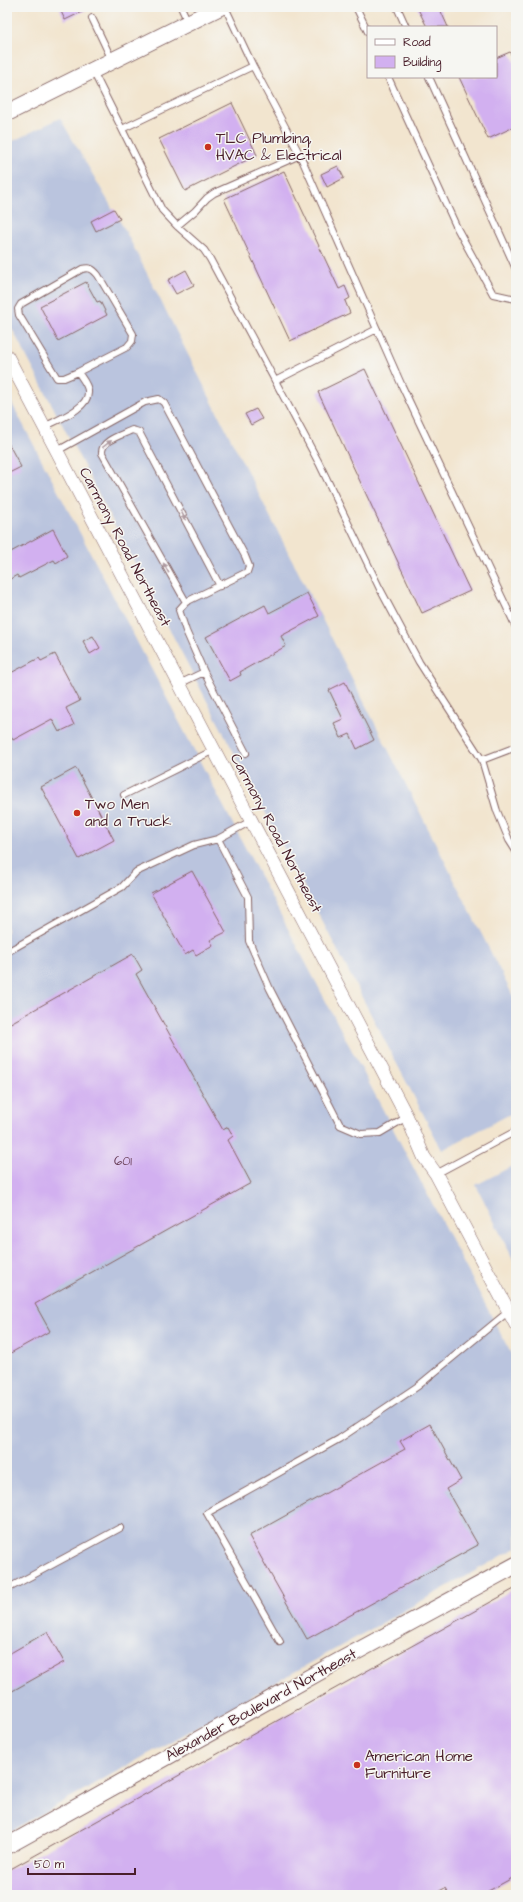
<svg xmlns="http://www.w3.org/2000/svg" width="523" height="1902" font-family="'Architects Daughter',sans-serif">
  <rect width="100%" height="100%" fill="#f6f6f2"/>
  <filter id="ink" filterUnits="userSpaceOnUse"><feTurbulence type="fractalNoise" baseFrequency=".025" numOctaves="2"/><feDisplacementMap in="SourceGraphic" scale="8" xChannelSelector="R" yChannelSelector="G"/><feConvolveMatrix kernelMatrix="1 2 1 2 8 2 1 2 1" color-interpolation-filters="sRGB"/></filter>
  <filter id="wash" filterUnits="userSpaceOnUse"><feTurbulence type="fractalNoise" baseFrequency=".012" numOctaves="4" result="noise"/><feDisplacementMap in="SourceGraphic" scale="16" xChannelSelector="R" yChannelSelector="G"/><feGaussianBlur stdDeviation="0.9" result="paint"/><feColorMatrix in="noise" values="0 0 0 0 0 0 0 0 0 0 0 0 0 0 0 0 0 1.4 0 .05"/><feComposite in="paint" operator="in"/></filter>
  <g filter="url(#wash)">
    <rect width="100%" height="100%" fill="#f2e5cf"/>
    <path fill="#bac4de" d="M60,118L126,232L516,1002V1111L442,1150L7,319V144Z
      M7,394L516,1363V1548L7,1833Z
      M516,1164V1265L476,1185Z"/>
    <g id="blocks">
      <path fill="#d2b0f0" d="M59,7H92L65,20Z
        M417,7H439L448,27H427Z
        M510,52L516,64V126L488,139L459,77H496V58Z
        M232,103L257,155L185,191L159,139Z
        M338,166L344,178L327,187L321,174Z
        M284,171L339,289L345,286L350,298L345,301L350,313L290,341L224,199Z
        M114,209L120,219L96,231L91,221Z
        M186,270L194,285L176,294L168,280Z
        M86,282L97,302L100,301L107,315L58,341L40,306Z
        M365,369L470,591L422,613L318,392Z
        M256,409L262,419L251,425L245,414Z
        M7,441L21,467L7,474Z
        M53,529L67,556L56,563L54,560L19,578L17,575L7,581V554Z
        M307,593L319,616L281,636L286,646L240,672L241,675L230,681L206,637L265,605L269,613Z
        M93,636L100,648L90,654L83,641Z
        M55,654L80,701L66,708L74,725L59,732L52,719L13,740L7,729V675L39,658L41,661Z
        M345,682L374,740L357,749L350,734L341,738L334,723L343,719L329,690Z
        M76,768L114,840L79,859L41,787Z
        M192,871L226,932L210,940L213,945L196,955L193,950L185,955L151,893Z
        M133,954L142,970L136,974L223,1130L228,1127L233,1136L228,1140L251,1183L35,1304L50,1331L7,1355V1025Z
        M430,1424L461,1480L446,1489L478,1545L307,1639L249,1536L405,1449L400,1441Z
        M516,1588V1876L481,1895H449L445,1888L432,1895H10L7,1889V1871Z
        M47,1632L64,1662L7,1694V1655Z"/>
    </g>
  </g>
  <g filter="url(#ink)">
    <use href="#blocks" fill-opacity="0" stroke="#856464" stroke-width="1"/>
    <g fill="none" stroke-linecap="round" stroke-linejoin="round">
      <defs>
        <path id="service" d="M181,7L188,22
          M356,7L368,32
          M397,7L406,27
          M92,18L112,60
          M253,66L300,155L402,386L516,627
          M93,71L122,129L253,66L225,7
          M388,77L457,228L493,294L516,299
          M429,77L516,269
          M122,129L162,210L177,226L204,250L210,259L319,463L379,587L419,662L482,760L497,811L509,840L516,851
          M177,226L195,211L207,198L214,193L300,155
          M275,381L377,329
          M44,427C57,420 90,408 88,391C88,385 81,377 78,372L127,347L132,341L133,334L98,275C93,269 90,267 82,269L21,304L18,309L19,315L57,378H64L78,372
          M57,451L145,402L159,399L164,403L245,556L249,566L247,572L186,602L179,610L186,631L204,672L179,684
          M186,602L102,453C101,440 122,435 132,430L139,432L220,586
          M204,672L246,753
          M482,760L516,747
          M124,795L214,750
          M218,839L248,897L249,941L270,989L340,1125L361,1134L380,1133L407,1117
          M7,952L122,887L136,872L194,845L218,839L251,821
          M436,1174L516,1131
          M7,1589L120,1528
          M280,1642L207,1513L339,1439L418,1386L509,1311"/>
        <path id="minor" d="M7,356L407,1117L424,1157L436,1174L516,1325"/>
        <path id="tertiary" d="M7,113L220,7
          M7,1846L339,1661L516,1565"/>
      </defs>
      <use href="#service" stroke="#856464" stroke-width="8"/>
      <use href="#minor" stroke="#856464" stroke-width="14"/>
      <use href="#tertiary" stroke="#856464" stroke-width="18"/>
      <use href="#service" stroke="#fff" stroke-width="6"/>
      <use href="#minor" stroke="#fff" stroke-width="13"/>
      <use href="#tertiary" stroke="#fff" stroke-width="16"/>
    </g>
    <defs><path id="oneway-solid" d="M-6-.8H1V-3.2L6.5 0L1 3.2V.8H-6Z"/></defs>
    <g fill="#ae9aa0">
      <use href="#oneway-solid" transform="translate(107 444) rotate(-37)"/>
      <use href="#oneway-solid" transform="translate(183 515) rotate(62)"/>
      <use href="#oneway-solid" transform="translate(166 568) rotate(-119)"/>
    </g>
  </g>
  <g fill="#c8321e" stroke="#f6f6f2" stroke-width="1.5">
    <circle cx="208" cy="147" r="4"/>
    <circle cx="77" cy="813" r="4"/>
    <circle cx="357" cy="1765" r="4"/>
  </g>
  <g text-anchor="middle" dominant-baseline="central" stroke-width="3" stroke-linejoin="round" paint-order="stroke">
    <g font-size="13" fill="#6c435c">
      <text x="123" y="1161">601</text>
    </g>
    <g font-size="15" fill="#4a1f2b" stroke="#f6f6f2" text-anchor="start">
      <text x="216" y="138">TLC Plumbing,<tspan x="216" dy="17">HVAC &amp; Electrical</tspan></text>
      <text x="85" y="804">Two Men<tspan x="85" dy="17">and a Truck</tspan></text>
      <text x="365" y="1756">American Home<tspan x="365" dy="17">Furniture</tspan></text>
    </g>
    <g font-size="15" fill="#4a1f2b" stroke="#f6f6f2">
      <text transform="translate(125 547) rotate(62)">Carmony Road Northeast</text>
      <text transform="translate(276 833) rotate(62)">Carmony Road Northeast</text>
      <text transform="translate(261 1705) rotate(-29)">Alexander Boulevard Northeast</text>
    </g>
  </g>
  <rect width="523" height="1902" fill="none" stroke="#f6f6f2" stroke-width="24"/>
  <rect x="367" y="26" width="130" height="52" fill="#f6f6f2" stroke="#b1a0a2"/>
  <rect x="375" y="39" width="20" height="6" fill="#ffffff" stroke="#b1a0a2"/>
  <text x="403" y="46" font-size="12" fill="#4a1f2b">Road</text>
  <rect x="375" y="56" width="20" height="12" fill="#d2b0f0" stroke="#b1a0a2"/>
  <text x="403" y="66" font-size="12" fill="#4a1f2b">Building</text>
  <path d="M28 1868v6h107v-6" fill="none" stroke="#4a1f2b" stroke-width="2"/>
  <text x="34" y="1868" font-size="12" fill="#4a1f2b" stroke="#f6f6f2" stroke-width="3" paint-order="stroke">50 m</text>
</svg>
